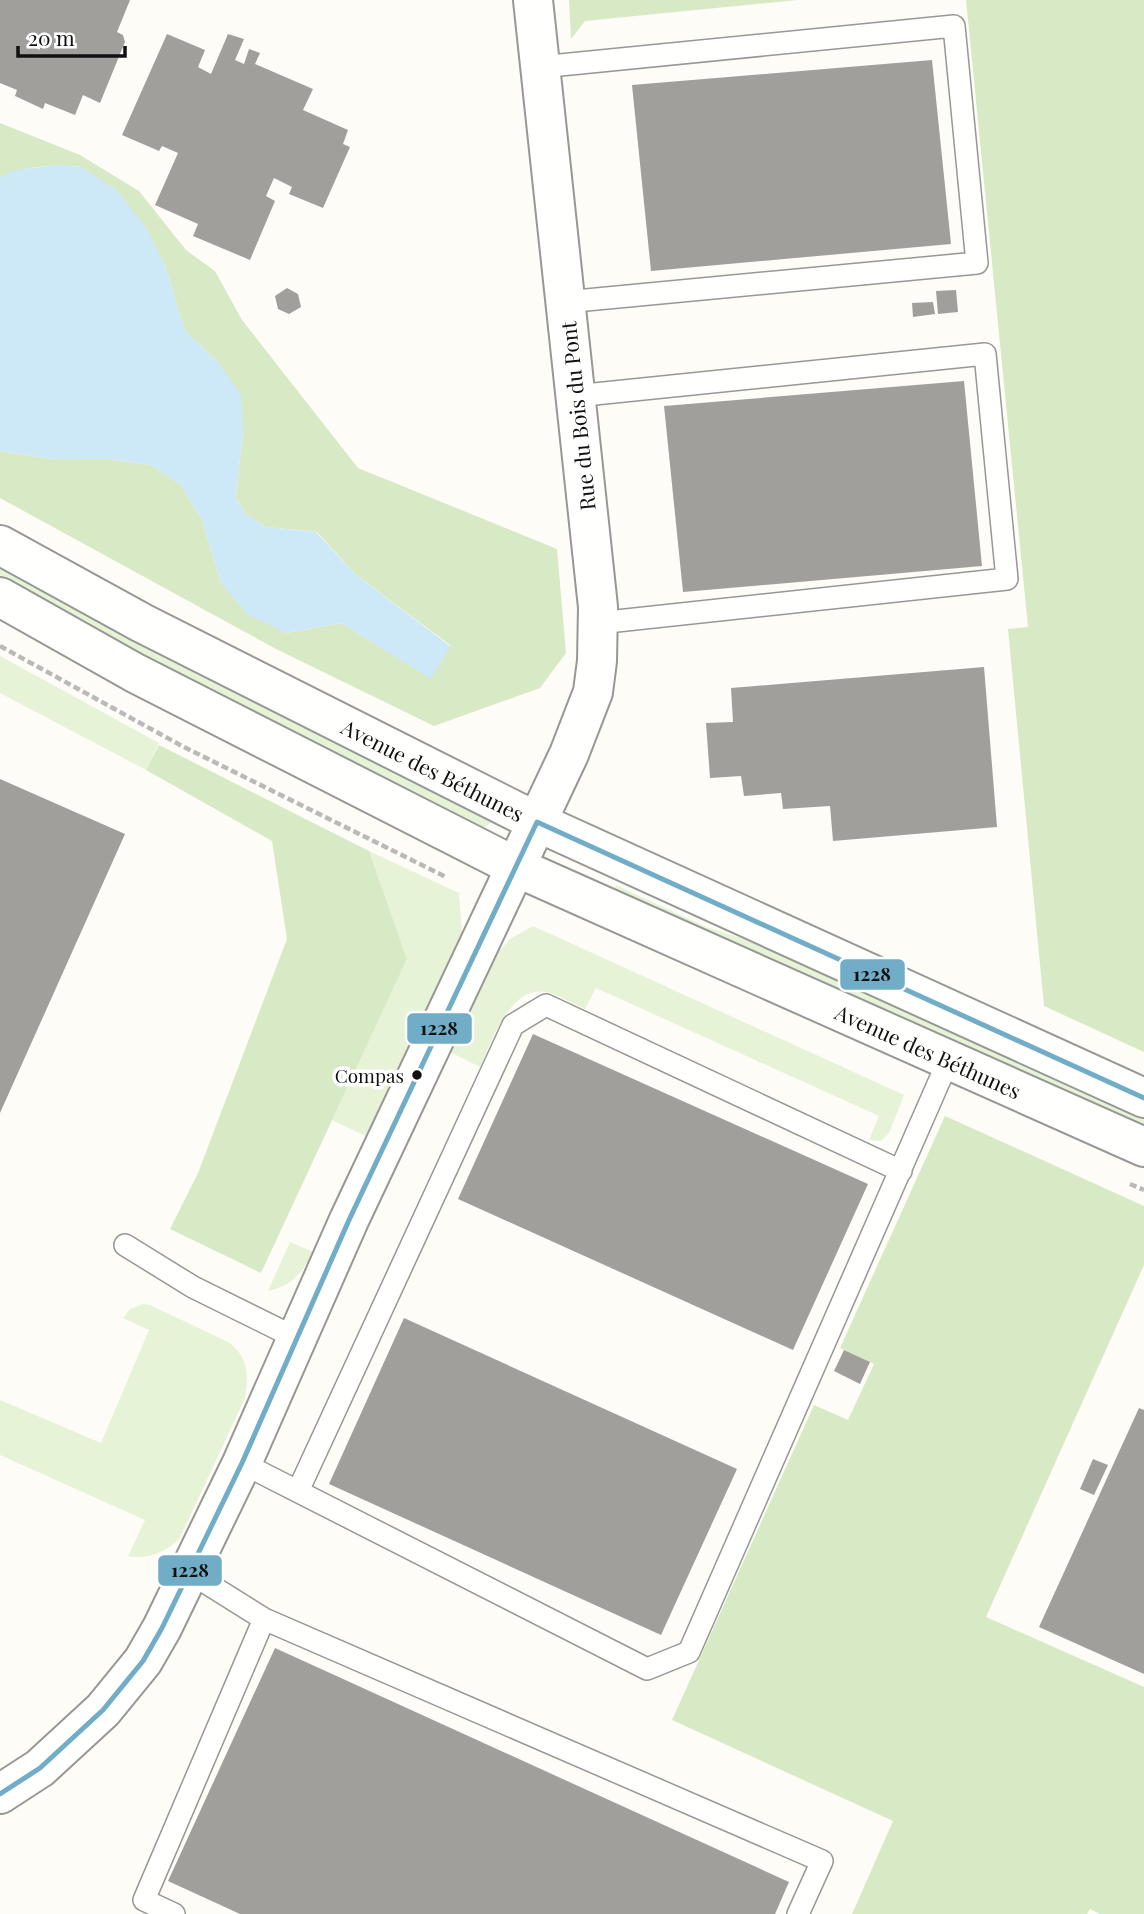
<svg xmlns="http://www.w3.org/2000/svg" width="1144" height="1914" font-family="'Playfair Display',serif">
  <rect width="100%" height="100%" fill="#fdfcf7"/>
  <path fill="#e7f3d7" d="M0,558L490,818V823L483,829L0,584Z
    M0,656L159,743L146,770L0,693Z
    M369,851L459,893L462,932L456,953L368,1137L332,1120L407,959Z
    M616,885L706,927L818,962L1144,1108V1133L612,895Z
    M533,926L904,1095L889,1133L881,1141L869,1140L879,1116L596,988L585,1009C574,1004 562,997 550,993C511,981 492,1041 480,1067L450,1052L499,951L510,939Z
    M290,1242L313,1252C304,1271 291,1287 268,1291Z
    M143,1304L150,1305L228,1342C248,1356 249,1375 245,1398L180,1538C167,1552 147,1560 128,1556L145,1520L0,1455V1400L101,1443L149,1330L123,1318L130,1309Z"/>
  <path fill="#d8eac5" d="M569,0H798L585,21L571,39Z
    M966,0H1144V1052L1044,1006L1008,629L1028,627Z
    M0,123L80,155L139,191L186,250L215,271L242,320L358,468L557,549L566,653L540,688L434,726L276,649L0,498V451L52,459H109L151,465L181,485L202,520L221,583L286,633L341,623L431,678L450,645L355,574L317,532L266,527L245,514L236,497L243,431L218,362L185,331L165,265L81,167C54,164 26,166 0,177Z
    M159,745L369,851L407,959L261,1273L170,1229L198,1173L287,939L272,841L146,770Z
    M945,1116L1144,1206V1265L986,1617L1144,1687V1914H1100L1090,1909L1087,1914H852L893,1821L672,1720L814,1405L848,1420L874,1364L840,1348Z"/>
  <path fill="#cde8f7" d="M58,165L81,167L118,191L147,229L165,265L185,331L218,362L241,395L243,431L236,497L245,514L266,527L316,532L355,574L450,646L431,679L341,623L286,633L247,614L221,583L202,520L181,485L151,465L109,459H52L0,451V177L15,170Z"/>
  <path fill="#a19f9c" d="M0,0H130L117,32L123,35L125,42L100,103L83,95L75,115L45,103L43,109L15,96L17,90L0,83Z
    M167,34L205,50L198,67L211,74L228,34L244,39L235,60L244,64L249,49L260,53L255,64L313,89L303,110L348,130L343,144L350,147L323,208L289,194L292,187L274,178L266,196L275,201L250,260L193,236L198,224L155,205L178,153L162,146L159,151L122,135Z
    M932,60L951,244L651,271L632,85Z
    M287,288L298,294L301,307L289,314L278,309L275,296Z
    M956,290L958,312L938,314L936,291Z
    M933,302L935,314L913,317L912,303Z
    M964,381L982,566L683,592L664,406Z
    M984,667L997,827L833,841L830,806L783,809L781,793L744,796L741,776L710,778L706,723L733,722L731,688Z
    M0,779L125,834L0,1113Z
    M533,1034L868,1184L793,1350L458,1199Z
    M404,1318L737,1469L661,1635L329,1484Z
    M844,1350L870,1362L860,1384L834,1371Z
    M1139,1408L1144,1410V1674L1039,1627Z
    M1093,1459L1108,1465L1094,1495L1080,1489Z
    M275,1648L789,1882L775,1914H240L168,1881Z"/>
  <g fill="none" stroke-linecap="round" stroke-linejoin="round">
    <defs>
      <path id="service" d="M540,67L954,26L977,263L565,302
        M575,396L985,354L1007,579L598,623
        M125,1245L193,1287L296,1338
        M242,1463L647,1669L689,1652L949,1059
        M298,1491L513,1025L546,1005L901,1171
        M189,1572L264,1619L822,1861L798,1914
        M174,1914L144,1900L264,1619"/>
      <g id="minor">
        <path id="s1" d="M0,545L142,623L537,822L1144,1098"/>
        <path id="s2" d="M0,597L135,673L516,867L1144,1147"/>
        <path d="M0,1794L40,1768L103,1710L143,1661L162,1628L242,1463L349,1220L569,754L593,692L597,661L598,607L533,0"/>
      </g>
    </defs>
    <use href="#service" stroke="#979795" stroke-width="24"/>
    <use href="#minor" stroke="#979795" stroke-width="42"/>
    <path stroke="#b9b9b8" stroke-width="4.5" stroke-dasharray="7 3.5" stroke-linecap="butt" d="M0,646L182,746L446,877
      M1130,1184L1144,1190"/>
    <use href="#service" stroke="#fffffe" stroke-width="21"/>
    <use href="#minor" stroke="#fffffe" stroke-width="38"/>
    <defs>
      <path id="bus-1" d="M0,1794L40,1768L103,1710L143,1661L162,1628L242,1463L349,1220L537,822L1144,1098"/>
    </defs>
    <use href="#bus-1" stroke="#fff" stroke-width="10"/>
    <use href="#bus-1" stroke="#71adc6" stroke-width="5"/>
  </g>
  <circle fill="#111" stroke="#fff" stroke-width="2.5" cx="417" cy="1075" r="6"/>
  <g text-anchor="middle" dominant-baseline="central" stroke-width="7" stroke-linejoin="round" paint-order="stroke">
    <g font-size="19" fill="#111" stroke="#fff" text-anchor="end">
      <text x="404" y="1075">Compas</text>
    </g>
    <g font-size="21" fill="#111" stroke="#fff">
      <text transform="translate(577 416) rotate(-96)">Rue du Bois du Pont</text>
      <text stroke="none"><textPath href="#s1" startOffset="488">Avenue des Béthunes</textPath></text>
      <text stroke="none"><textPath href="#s2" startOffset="1034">Avenue des Béthunes</textPath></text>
    </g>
  </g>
  <g stroke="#fff" stroke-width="2.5">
    <rect x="839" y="958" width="67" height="33" rx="7" fill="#71adc6"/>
    <rect x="406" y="1012" width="67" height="33" rx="7" fill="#71adc6"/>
    <rect x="157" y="1554" width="66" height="33" rx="7" fill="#71adc6"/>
  </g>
  <g font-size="19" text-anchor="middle" font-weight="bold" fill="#111">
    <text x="872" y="981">1228</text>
    <text x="439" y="1035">1228</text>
    <text x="190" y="1577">1228</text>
  </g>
  <path d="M18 46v10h107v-10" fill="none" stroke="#111111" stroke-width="3.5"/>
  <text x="28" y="46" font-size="21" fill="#111111" stroke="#ffffff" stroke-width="5" paint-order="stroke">20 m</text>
</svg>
